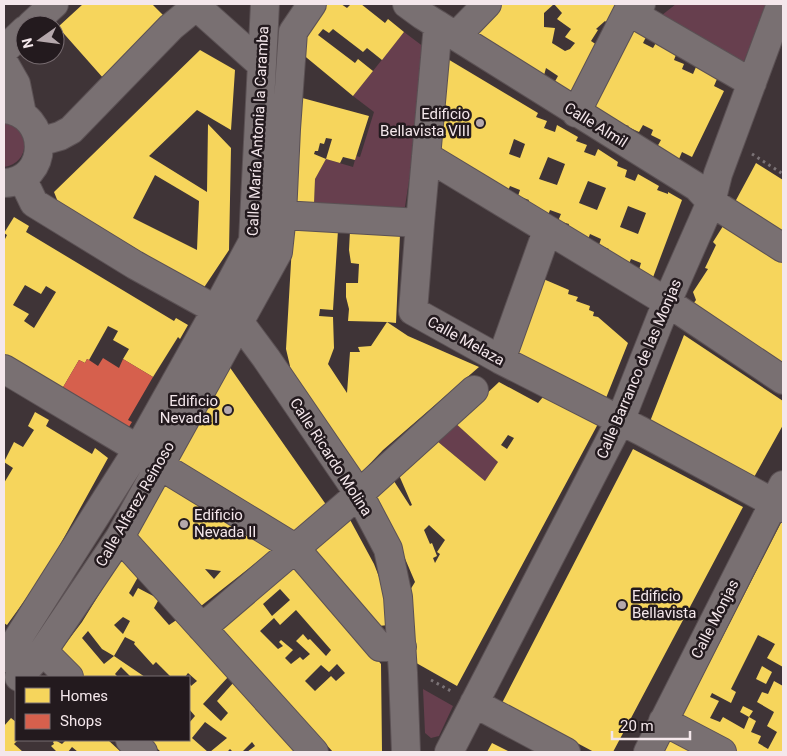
<svg xmlns="http://www.w3.org/2000/svg" width="787" height="756" font-family="Roboto,sans-serif">
  <rect width="100%" height="100%" fill="#3f3437"/>
  <path fill="#673f4e" d="M676 4H767L742 66 662 15Z
    M404 32 424 47 411 168 404 213 314 204 315 179 326 159 353 167 356 156 360 157 374 112 353 96Z
    M4 122C32 130 30 163 4 167Z
    M453 421 498 462 485 481 437 441Z
    M423 689 453 706 439 736 431 738 425 733Z"/>
  <path fill="#f6d55c" fill-rule="evenodd" d="M83 4H152L164 16 104 79 58 27Z
    M327 4H341L347 8 351 4H361L385 23 388 19 404 32 382 60 367 48 363 52 333 29 329 33 323 29 318 35 355 63 358 59 373 71 353 96 301 53 307 46 303 42 313 28 311 27 317 16Z
    M500 4H619L609 24 605 21 596 29 598 30 591 41 597 45 576 99 553 85 558 76 546 68 543 79 470 34ZM554 4 562 13 557 19 571 29 565 37 575 43 570 49 565 51 552 43 555 28 544 27V13Z
    M632 28 647 35 643 43 653 48 657 41 677 52 674 60 684 64 682 69 693 74 696 67 717 79 714 86 724 91 692 157 682 152 679 159 667 154 668 152 657 147 661 140 651 135 653 130 643 125 639 132 628 127 629 126 618 123 591 112Z
    M200 50 235 70 231 130 197 110 149 156 207 192 208 124 231 148 229 250 203 289 58 202 54 192ZM155 175 199 201 197 250 133 218Z
    M446 58 538 113 536 117 547 121 544 128 555 132 557 125 578 137 576 141 587 145 584 152 595 156 598 149 618 162 617 166 627 170 625 177 635 181 638 174 659 186 657 190 668 194V192L682 200 652 280 638 273 641 263 631 259 628 266 607 254 609 249 599 245 601 239 590 234 587 242 567 230 569 224 558 221 561 214 550 210 547 218 527 205 529 200 518 196 520 190 510 186 507 193 436 150ZM514 139 525 144 520 158 509 154ZM548 157 565 164 557 185 539 179ZM588 181 606 188 597 210 579 203ZM628 206 646 213 638 234 620 227Z
    M295 96 369 116 355 160 343 157 340 163 326 159 332 139 326 138 324 144 320 143 318 151H315L314 154 326 159 315 179 314 204 292 203Z
    M756 163 783 180V233L735 202Z
    M14 217 29 226 26 232 174 321 176 318 188 325 180 339 178 337 153 377 123 359 129 349 113 340 118 331 108 326 89 360 87 359 85 363 79 360 62 389 4 354V241L7 235 4 233ZM25 285 41 294 46 286 56 292 34 328 24 321 29 314 13 305Z
    M725 223 783 259V368L690 308 696 300 693 292 708 269 705 268 716 245 713 242Z
    M293 228 338 230 333 310 320 309 319 316 333 317 334 348 328 364 347 393 350 352H360L358 347 371 346 387 322 348 321 349 309 346 297V283H358L359 264 351 263 349 250 350 231 400 234 396 323 387 322 408 336 479 367 383 450 360 474 284 374 290 366 286 349Z
    M541 278 569 290 568 294 578 297 576 301 590 306 589 310 594 312 593 316 598 317 628 343 604 403 511 354Z
    M684 335 783 401V425L753 479 649 424Z
    M224 359 327 506 295 532 167 461Z
    M499 382 538 403 543 397 599 422 457 686 411 660 407 595 415 582 389 521 375 494 392 478 410 506 412 505 395 466 437 441 485 481 498 462 453 421 482 398ZM508 435 514 438 507 449 501 445ZM429 525 445 540 437 552 440 554 435 563 433 558 437 556 432 543 430 544 424 530Z
    M35 412 49 420 46 426 92 454 95 448 108 458 45 572 7 625 4 623V483L13 468 4 462 14 442 23 447 34 430 28 426Z
    M633 449 743 507 613 752H594L502 703Z
    M157 480 217 514 276 547 201 606 125 535ZM205 569 221 571 214 579Z
    M348 516 374 564 381 582 389 625 378 626 308 547Z
    M783 519V667L767 658 775 644 758 635 731 689 736 692 731 703 712 693 710 697 719 701 710 718 720 722 723 717 744 729 749 717 756 721 751 732 761 736 758 743 768 749 777 732 767 726 774 712 757 702 762 692 768 694 774 681 783 686V752H736L679 722Z
    M121 559 138 577 129 593 133 597 138 588 159 599 154 608 169 625 178 619 229 676 203 704 221 721 228 713 217 701 234 682 296 752H247L255 746 252 742 243 751 246 752H233L230 749 227 752H210L227 738 205 722 192 738 208 752H161L148 740H189V723L195 716 189 709V682L191 686 197 681 188 673 185 677H171L156 662 153 665 134 644 135 642 125 637 114 656 102 649 88 631 82 638 104 664 114 656 145 677H131L121 667 115 674 118 677H81L57 655 82 622ZM123 617 130 621 123 634 114 625Z
    M292 563 381 664 382 752H333L218 626ZM280 589 290 600 272 616 263 604ZM296 610 331 650 326 656 310 639 308 640 303 634 296 641 310 654 303 660 300 657 291 664 285 658 293 650 281 640 279 642 283 646 278 649 260 631 274 618 280 625ZM337 664 345 673 336 681 331 676 315 691 305 681 321 665 329 672Z
    M762 666 772 672 766 684 756 679Z
    M743 706 753 711 749 717 740 712Z
    M11 718 16 722V740H18L14 744 23 752H4V726Z
    M669 734 705 752H659Z
    M55 740 62 744 66 740H108L121 752H78L72 747 68 752H57L51 746 54 744 53 742Z
    M492 743 510 752H487Z"/>
  <path fill="#d6604d" d="M103 358 119 368 123 359 153 377 128 420 132 422 125 433 62 389 79 360 85 363 87 359 89 360 98 366Z"/>
  <g fill="none" stroke-linecap="round" stroke-linejoin="round">
    <defs>
      <path id="minor" d="M407 4 422 15 697 187 711 202 783 248
        M196 6 261 64
        M628 11 752 83
        M31 25 54 4
        M438 25 420 223 413 311 501 360 641 431 783 508
        M456 36 487 4
        M4 50 25 30
        M4 63 16 84 22 114
        M4 109C51 113 50 182 4 183
        M576 113 628 11 641 4
        M39 142 60 136 71 130 171 27 199 4
        M426 156 667 302 783 380
        M22 178 34 203 135 265 240 323 266 358 359 494 388 549 398 597 403 673 406 752
        M282 215 420 223
        M501 360 547 231
        M4 369 138 449
        M159 465 295 548 380 647H402
        M120 537 314 752
        M202 628 359 494 474 390
        M43 651 69 677
        M4 658 15 643 138 449 216 310 253 241 265 4
        M19 677 43 651 120 537 278 252 282 215 286 129 293 32 312 4
        M474 703 566 752
        M663 721 722 752
        M130 740 143 752
        M449 752 620 421 667 302 711 202 718 174 781 4
        M648 752 783 485"/>
    </defs>
    <use href="#minor" stroke="#5b5154" stroke-width="30"/>
    <path stroke="#7b7376" stroke-width="3" stroke-dasharray="2.5 4" stroke-linecap="butt" d="M752 154 783 174
      M431 680 451 691"/>
    <use href="#minor" stroke="#797072" stroke-width="28"/>
  </g>
  <g fill="#b5a8ac" stroke="#231a1e" stroke-width="2">
    <circle cx="480" cy="123" r="5"/>
    <circle cx="228" cy="410" r="5"/>
    <circle cx="184" cy="524" r="5"/>
    <circle cx="622" cy="605" r="5"/>
  </g>
  <g text-anchor="middle" stroke-width="5" stroke-linejoin="round" paint-order="stroke">
    <g font-size="15" fill="#f4e7eb" stroke="#231a1e" text-anchor="end">
      <text x="470" y="119">Edificio<tspan x="470" dy="17">Bellavista VIII</tspan></text>
      <text x="218" y="406">Edificio<tspan x="218" dy="17">Nevada I</tspan></text>
      <text x="194" y="520" text-anchor="start">Edificio<tspan x="194" dy="17">Nevada II</tspan></text>
      <text x="632" y="601" text-anchor="start">Edificio<tspan x="632" dy="17">Bellavista</tspan></text>
    </g>
    <g font-size="15" fill="#f4e7eb" stroke="#231a1e">
      <text transform="translate(596 125) rotate(32)" y="5">Calle Almil</text>
      <text transform="translate(258 131) rotate(-87)" y="5">Calle María Antonia la Caramba</text>
      <text transform="translate(466 341) rotate(29)" y="5">Calle Melaza</text>
      <text transform="translate(639 369) rotate(-67)" y="5">Calle Barranco de las Monjas</text>
      <text transform="translate(331 457) rotate(57)" y="5">Calle Ricardo Molina</text>
      <text transform="translate(135 504) rotate(-60)" y="5">Calle Alferez Reinoso</text>
      <text transform="translate(715 619) rotate(-63)" y="5">Calle Monjas</text>
    </g>
  </g>
  <rect width="787" height="756" fill="none" stroke="#f4e7eb" stroke-width="10"/>
  <rect x="15" y="676" width="175" height="65" fill="#231a1e" stroke="#776c70"/>
  <rect x="25" y="688" width="25" height="15" fill="#f6d55c" stroke="#776c70"/>
  <text x="60" y="701" font-size="15" fill="#f4e7eb">Homes</text>
  <rect x="25" y="714" width="25" height="15" fill="#d6604d" stroke="#776c70"/>
  <text x="60" y="726" font-size="15" fill="#f4e7eb">Shops</text>
  <g transform="translate(40 40) rotate(256)"><circle r="24" fill="#231a1e" stroke="#776c70"/>
  <path d="M0-4L9 19L0 12L-9 19Z" fill="#b5a8ac"/>
  <text y="-8" font-size="14" font-weight="bold" text-anchor="middle" fill="#f4e7eb">N</text>
  </g>
  <path d="M612 731v8h78v-8" fill="none" stroke="#f4e7eb" stroke-width="2.5"/>
  <text x="620" y="731" font-size="15" fill="#f4e7eb" stroke="#231a1e" stroke-width="4" paint-order="stroke">20 m</text>
</svg>
